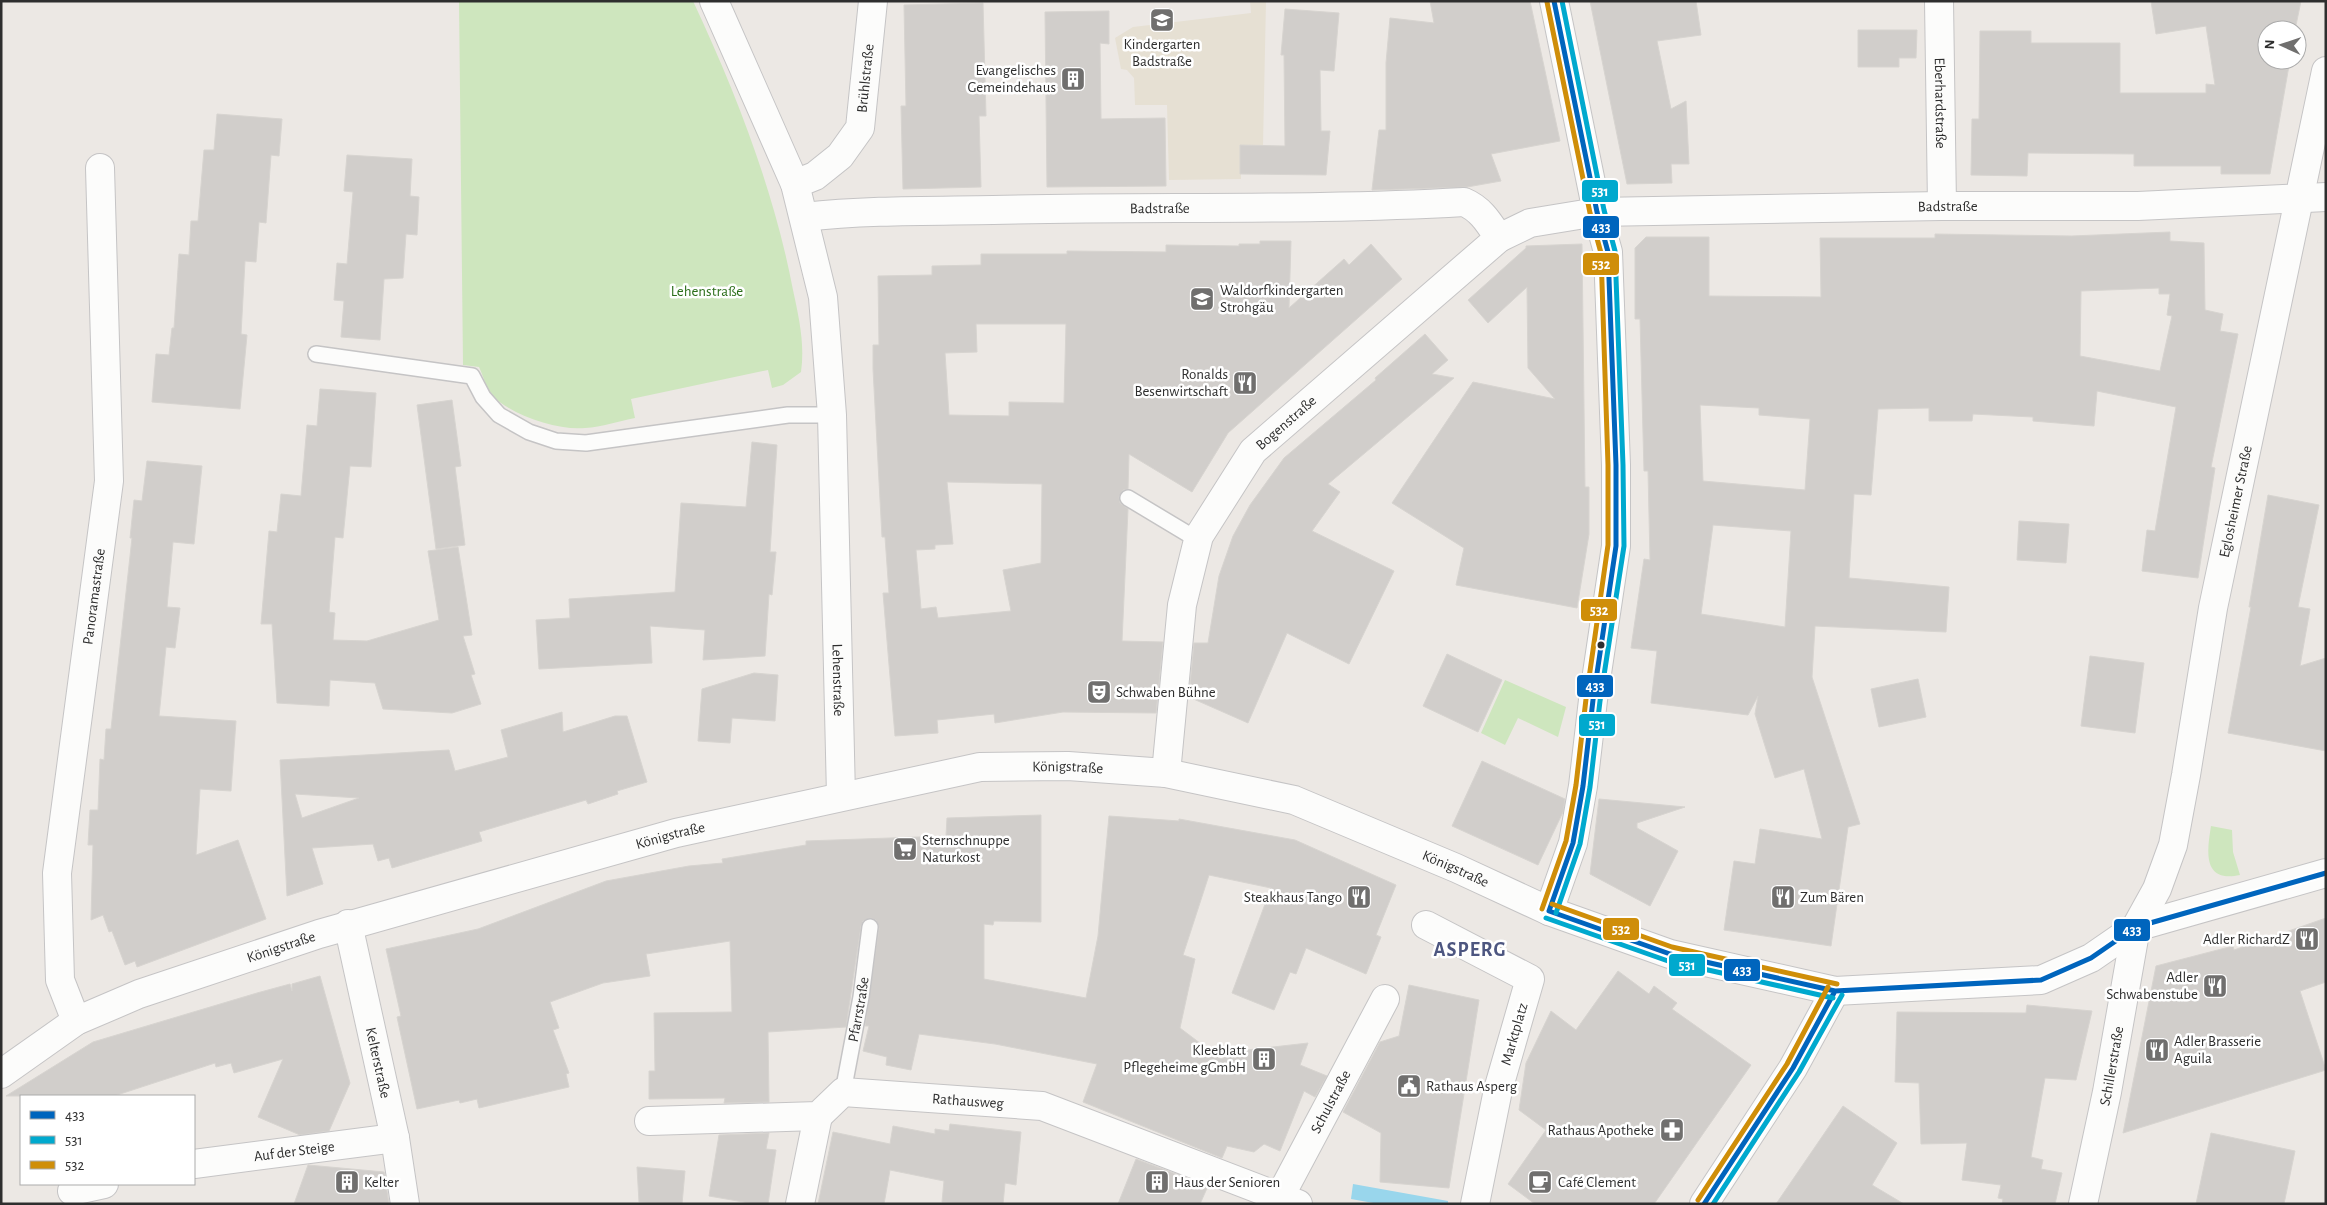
<svg xmlns="http://www.w3.org/2000/svg" width="2327" height="1205" font-family="'Alegreya Sans',sans-serif">
  <rect width="100%" height="100%" fill="#ece8e4"/>
  <path fill="#e6e0d3" d="M1250 1H1266L1263 146 1240 145 1241 179 1169 180 1167 105H1135L1134 78 1127 70 1121 69 1115 38 1133 27 1251 13Z"/>
  <path fill="#cee6be" d="M459 1H693C736 93 774 190 793 290 799 318 805 344 801 372L783 385 772 388 768 370 631 399 635 418C619 421 602 427 585 428 559 431 510 415 492 395 486 388 483 375 479 367L463 365Z
    M1505 680 1566 707 1558 737 1518 718 1505 745 1481 733Z
    M2211 826 2232 830 2233 852 2240 875C2202 883 2207 851 2211 826Z"/>
  <path fill="#99d6ec" d="M1353 1184 1448 1201V1204H1379L1351 1199Z"/>
  <path fill="#d1cecb" stroke="#d7d4d0" fill-rule="evenodd" d="M1430 1H1530L1560 141 1491 154 1501 181 1467 187 1372 190 1379 130H1386V63L1390 18 1434 23Z
    M1590 1H1696L1701 35 1657 41 1671 109 1686 101 1689 164H1671L1672 183 1627 184Z
    M2151 1H2301L2295 30H2267V60H2290L2270 174H2221V166H2134V154L2028 153 2027 176 1971 175 1972 119H1979L1980 31H2031V43H2120V93H2206V84L2215 85 2206 26 2156 34Z
    M983 3 986 116H979L981 187 903 189 901 106H906L904 5Z
    M1285 9 1339 13 1334 71 1320 70 1321 131H1330L1326 175 1240 174V145L1285 146 1284 55H1281Z
    M1109 11V44L1100 43 1101 119 1165 118 1166 186 1047 187 1045 12Z
    M1858 30H1917L1916 58H1899V67H1858Z
    M217 114 282 119 279 156 271 155 266 223 259 222 256 262 245 261 241 334 247 335 240 409 152 402 156 354 169 355 172 328H174L179 254 189 255 191 221H198L204 150H214Z
    M347 155 412 159 410 196 419 197 417 235 406 234 403 278 384 279 380 340 341 337 344 301 334 300 337 263 347 264 353 192 344 191Z
    M2170 232V241L2204 243 2205 310 2223 314 2220 331 2238 334 2211 467 2215 468 2198 578 2142 571 2147 530 2155 531 2176 407 2097 391 2094 426 2033 421V417L1973 414 1972 421H1929V408L1878 409 1871 495 1854 494 1849 578 1949 587 1946 632 1815 626 1812 677 1860 824 1848 827 1831 946 1724 930 1734 861 1755 864 1760 829 1822 839 1804 769 1775 778 1755 714 1758 696 1748 715 1651 703 1657 651 1631 648 1644 559 1650 560 1648 471H1644L1640 319H1635V248L1646 237H1709V296L1821 297 1820 238H1935V234L2072 236ZM2159 288V294H2170L2167 315 2172 316 2160 371 2080 356 2081 291ZM1700 405 1759 408V415L1810 419 1805 490 1703 481ZM1713 525 1791 531 1785 627 1701 614Z
    M1260 241H1291L1289 308 1344 259 1349 265 1371 244 1402 279 1228 433 1192 492 1129 454 1128 489 1123 490 1119 497 1120 503 1128 509 1122 641 1163 642 1156 713 1063 712 995 723 994 714 937 720 938 733 895 736 883 593H889L885 537H882L873 369V345H879L878 276 932 275V266L981 265V254H1067V251L1166 252V245L1239 246V244H1260ZM976 324H1066L1064 403 1009 402V416L949 415 945 353 977 352ZM947 482 1042 484 1041 563 1003 570 1011 611 938 618 936 607 921 609 916 550 935 549V545L953 544Z
    M1582 244 1585 487H1589V534L1577 608 1456 585 1464 548 1392 503 1473 382 1555 399 1528 368 1527 287 1488 323 1468 300 1526 248V246Z
    M1425 334 1448 360 1432 374 1454 378 1328 484 1340 492 1312 531 1394 571 1349 664 1287 633 1248 723 1189 697 1194 643H1208L1219 576 1233 536 1250 505 1284 458 1376 380 1375 378Z
    M320 389 376 393 371 467 350 466 343 538 335 537 329 612 335 613 333 640 367 641 439 620 428 551 458 547 472 635 463 636 475 674 471 675 481 704 452 713 383 709 375 683 330 680 329 706 277 703 272 624H261L269 531 277 532 281 494 301 496 307 425 317 426Z
    M452 400 461 466 455 467 465 545 436 549 417 405Z
    M752 442 777 445 770 552H776L772 595 769 594 765 656 703 660 705 630 650 626 652 663 539 669 536 620 570 618 569 599 675 592 681 503 746 507Z
    M147 461 202 466 194 544 173 542 167 607 180 608 175 648 166 647 159 716 236 721 231 791 200 789 196 855 238 840 266 919 137 967 135 961 125 965 112 931 109 932 103 915 91 920 93 845H88L90 810H98L100 759 104 760 106 729H111L132 538H130L134 500 142 501Z
    M2268 495 2319 505 2298 607 2310 609 2300 666 2326 658V751L2228 733 2251 607H2249Z
    M2019 521 2069 524 2066 563 2017 560Z
    M1447 654 1502 680 1478 732 1423 706Z
    M2090 656 2144 663 2135 733 2081 726Z
    M754 673 778 675 775 721 732 718 730 743 698 741 702 689Z
    M1918 679 1926 717 1879 727 1871 689Z
    M562 712 563 732 615 716H627L647 782 617 791 618 794 588 804 586 800 479 832 482 841 392 868 389 858 378 861 373 844 312 848 323 884 287 896 280 760 449 750 455 771 508 757 501 730ZM295 794 359 798 302 818Z
    M1482 761 1565 799 1563 812 1538 865 1452 826Z
    M1599 799 1685 807 1637 823V828L1678 851 1650 906 1590 874Z
    M1041 815V922L994 921 993 925 984 924V979L1086 998 1098 936 1109 816 1179 821V819L1295 840 1396 885 1376 935 1381 937 1366 974 1306 948 1296 974 1290 972 1274 1010 1232 993 1271 888 1209 875 1183 955 1195 959 1180 1028 1221 1059 1238 1051 1308 1043 1300 1065 1327 1076 1315 1097 1304 1091 1280 1151 1264 1144 1254 1152 1227 1146 1222 1158 1083 1102 1097 1064 995 1044 919 1034 911 1070 886 1065 887 1057 863 1051 869 1026H865L879 928 876 920 871 918 863 921 861 926 846 1027 768 1032 769 1102 724 1103 725 1098 649 1099V1071H655L654 1013 732 1012 730 941 646 954 650 976 603 983 550 1002 559 1028 553 1030 569 1073 566 1074 569 1087 479 1108 477 1099 460 1103 459 1100 417 1109 397 1017 401 1016 386 949 478 929 606 881 689 866 723 863 722 859 806 845V841L946 836 947 818Z
    M2326 918V982L2300 991 2326 1070 2123 1133 2156 966 2233 946 2234 950Z
    M1618 971 1649 994 1654 986 1677 1003 1672 1009 1751 1065 1654 1204H1535L1508 1184 1546 1130 1519 1110 1526 1063 1551 1011 1576 1030Z
    M320 976 350 1083 329 1131 300 1135 258 1117 283 1059 234 1073 231 1063 216 1067 215 1063 114 1096H6L93 1042 257 993 290 984 292 991V984Z
    M1409 985 1479 1000 1449 1188 1380 1182 1381 1133 1343 1112 1380 1042 1399 1036Z
    M2027 1005 2092 1011 2076 1080 2045 1078 2031 1157 2043 1160 2041 1169 2062 1173 2055 1204H2002L2003 1199 1998 1198 2001 1185 1962 1180 1967 1143 1921 1144 1919 1083 1895 1082 1897 1012 2026 1013Z
    M1843 1106 1897 1143 1872 1185 1904 1204H1776Z
    M950 1124 1021 1132 1016 1185 1005 1183 1003 1204 942 1202 944 1181 890 1170 884 1204H818L833 1132 890 1144 893 1126 935 1134V1129L949 1131Z
    M769 1133 766 1149 776 1150 768 1204H755L709 1196 719 1135Z
    M2211 1133 2295 1151 2284 1204H2196Z
    M1136 1159 1208 1186 1200 1204H1118Z
    M308 1165 384 1172 389 1204H294Z
    M637 1167 685 1171 682 1204 639 1202Z"/>
  <g fill="none" stroke-linecap="round" stroke-linejoin="round">
    <defs>
      <g id="lane">
        <path d="M316 354 472 376 483 397 499 415 529 432 556 441 586 443 788 415H832"/>
        <path d="M1128 498 1198 540"/>
        <path id="s1" d="M843 1092 861 997 870 927"/>
      </g>
      <g id="street">
        <path id="s2" d="M714 1 795 184 823 297 832 415 841 796"/>
        <path id="s3" d="M1939 1 1942 206"/>
        <path id="s4" d="M795 184 815 176 840 156 860 128 873 1"/>
        <path id="s5" d="M804 217C867 210 930 211 993 210 1150 206 1307 211 1464 202 1481 209 1489 223 1499 238"/>
        <path id="s6" d="M1166 773 1182 605 1199 536 1253 451 1499 238 1530 223 1597 212 1942 206H2138L2326 197"/>
        <path d="M1549 911 1573 843 1583 786 1593 700 1616 546V465L1608 252 1597 212 1554 1"/>
        <path id="s7" d="M348 924 395 1138 405 1204"/>
        <path d="M1426 925 1530 979 1498 1090 1475 1204"/>
        <path id="s8" d="M76 1021 60 980 57 873 109 481 100 168"/>
        <path id="s9" d="M649 1121 818 1116 843 1092 1042 1106 1298 1204"/>
        <path id="s10" d="M194 1164 395 1138"/>
        <path d="M72 1191 104 1184"/>
        <path d="M800 1204 818 1116"/>
        <path id="s11" d="M1276 1204 1385 999"/>
        <path id="s12" d="M2083 1204 2107 1092 2136 927 2326 873"/>
      </g>
      <g id="secondary">
        <path id="s13" d="M1 1074 76 1021 139 994 319 934 676 833 980 767 1068 766 1166 773 1294 800 1456 868 1549 911 1670 954 1835 991 2041 980 2091 958 2136 927 2157 889 2173 845 2186 775 2213 608 2326 71"/>
        <path d="M1704 1204 1793 1068 1835 991"/>
      </g>
    </defs>
    <use href="#lane" stroke="#c5c4c5" stroke-width="18"/>
    <use href="#street" stroke="#c5c4c5" stroke-width="30"/>
    <use href="#secondary" stroke="#c5c4c5" stroke-width="30"/>
    <use href="#lane" stroke="#fcfcfb" stroke-width="15"/>
    <use href="#street" stroke="#fcfcfb" stroke-width="28"/>
    <use href="#secondary" stroke="#fcfcfb" stroke-width="28"/>
    <defs>
      <path id="bus-1" d="M1549 911 1573 843 1583 786 1593 700 1616 546V465L1608 252 1597 212 1554 1
        M1549 911 1670 954 1835 991 2041 980 2091 958 2136 927 2326 873
        M1704 1204 1793 1068 1835 991"/>
      <path id="bus-2" d="M1556 913 1580 844 1590 787 1600 701 1624 546 1623 465 1615 251 1604 210 1562 1
        M1546 918 1668 961 1833 998
        M1713 1204 1799 1072 1842 995"/>
      <path id="bus-3" d="M1552 904 1672 947 1837 984
        M1542 909 1566 841 1576 785 1586 699 1608 545V465L1601 253 1590 213 1547 2
        M1698 1200 1787 1064 1828 987"/>
    </defs>
    <use href="#bus-1" stroke="#fff" stroke-width="9"/>
    <use href="#bus-2" stroke="#fff" stroke-width="9"/>
    <use href="#bus-3" stroke="#fff" stroke-width="9"/>
    <use href="#bus-1" stroke="#0065bd" stroke-width="5"/>
    <use href="#bus-2" stroke="#00a9ce" stroke-width="5"/>
    <use href="#bus-3" stroke="#cf8e09" stroke-width="5"/>
  </g>
  <defs>
    <symbol id="school-square" viewBox="-11 -11 22 22"><rect x="-9" y="-9" width="18" height="18" rx="4" fill="#706f6e" stroke="#fff"/><path d="M0-5L7-2L0 1L-7-2ZM-4 1L0 2.5L4 1V4Q0 6-4 4Z" fill="#fff"/></symbol>
    <symbol id="building-square" viewBox="-11 -11 22 22"><rect x="-9" y="-9" width="18" height="18" rx="4" fill="#706f6e" stroke="#fff"/><path d="M-4-6H4V6H1V3H-1V6H-4ZM-2.5-4.3h1.7v1.8h-1.7ZM.8-4.3h1.7v1.8H.8ZM-2.5-1h1.7V.8h-1.7ZM.8-1h1.7V.8H.8Z" fill="#fff"/></symbol>
    <symbol id="restaurant-square" viewBox="-11 -11 22 22"><rect x="-9" y="-9" width="18" height="18" rx="4" fill="#706f6e" stroke="#fff"/><path d="M-5-6h1v4h1v-4h1v4h1v-4h1v5L-1.5 .5V6h-2V.5L-5-1ZM5-6V6H3V1.5H1.5Q1.5-4 5-6Z" fill="#fff"/></symbol>
    <symbol id="theatre-square" viewBox="-11 -11 22 22"><rect x="-9" y="-9" width="18" height="18" rx="4" fill="#706f6e" stroke="#fff"/><path d="M-5-5.5Q0-4 5-5.5V0Q5 5 0 6Q-5 5-5 0ZM-3.3-2.5H-1v1.5H-3.3ZM1-2.5H3.3v1.5H1ZM-2.8 1Q0 5.5 2.8 1Z" fill="#fff"/></symbol>
    <symbol id="supermarket-square" viewBox="-11 -11 22 22"><rect x="-9" y="-9" width="18" height="18" rx="4" fill="#706f6e" stroke="#fff"/><path d="M-6-5.5h2.5l.6 2H6L4.5 2H-2.5L-4.4-4H-6ZM-1.5 3.2a1.3 1.3 0 1 0 .1 0ZM3 3.2a1.3 1.3 0 1 0 .1 0Z" fill="#fff"/></symbol>
    <symbol id="civic-square" viewBox="-11 -11 22 22"><rect x="-9" y="-9" width="18" height="18" rx="4" fill="#706f6e" stroke="#fff"/><path d="M-.6-6.5H3V-4.5H.6V-3L4-1V1h2V6H-6V1h2V-1L-.6-3ZM-1.2 2.5V6h2.4V2.5Z" fill="#fff"/></symbol>
    <symbol id="pharmacy-square" viewBox="-11 -11 22 22"><rect x="-9" y="-9" width="18" height="18" rx="4" fill="#706f6e" stroke="#fff"/><path d="M-2-6h4v4h4v4h-4v4h-4v-4h-4v-4h4Z" fill="#fff"/></symbol>
    <symbol id="cafe-square" viewBox="-11 -11 22 22"><rect x="-9" y="-9" width="18" height="18" rx="4" fill="#706f6e" stroke="#fff"/><path d="M-5.5-4.5H6V0H3Q3 3.5 0 3.5H-2.5Q-5.5 3.5-5.5 0ZM3-3.2v2h1.7v-2ZM-6 4.5H4V6H-6Z" fill="#fff"/></symbol>
  </defs>
  <g fill-rule="evenodd">
    <use href="#school-square" x="1148" y="6" width="28" height="28"/>
    <use href="#building-square" x="1059" y="65" width="28" height="28"/>
    <use href="#school-square" x="1188" y="285" width="28" height="28"/>
    <use href="#restaurant-square" x="1231" y="369" width="28" height="28"/>
    <use href="#theatre-square" x="1085" y="678" width="28" height="28"/>
    <use href="#supermarket-square" x="891" y="835" width="28" height="28"/>
    <use href="#restaurant-square" x="1345" y="883" width="28" height="28"/>
    <use href="#restaurant-square" x="1769" y="883" width="28" height="28"/>
    <use href="#restaurant-square" x="2293" y="925" width="28" height="28"/>
    <use href="#restaurant-square" x="2201" y="972" width="28" height="28"/>
    <use href="#restaurant-square" x="2143" y="1036" width="28" height="28"/>
    <use href="#building-square" x="1250" y="1045" width="28" height="28"/>
    <use href="#civic-square" x="1395" y="1072" width="28" height="28"/>
    <use href="#pharmacy-square" x="1658" y="1116" width="28" height="28"/>
    <use href="#building-square" x="333" y="1168" width="28" height="28"/>
    <use href="#building-square" x="1143" y="1168" width="28" height="28"/>
    <use href="#cafe-square" x="1526" y="1168" width="28" height="28"/>
  </g>
  <circle fill="#2e2e2e" stroke="#fff" stroke-width="2" cx="1601" cy="645" r="4.5"/>
  <g text-anchor="middle" stroke-width="5" stroke-linejoin="round" paint-order="stroke">
    <g font-size="15" fill="#2e2e2e" stroke="#fff" text-anchor="start">
      <text x="1162" y="49" text-anchor="middle">Kindergarten<tspan x="1162" dy="17">Badstraße</tspan></text>
      <text x="1056" y="75" text-anchor="end">Evangelisches<tspan x="1056" dy="17">Gemeindehaus</tspan></text>
      <text x="1220" y="295">Waldorfkindergarten<tspan x="1220" dy="17">Strohgäu</tspan></text>
      <text x="1228" y="379" text-anchor="end">Ronalds<tspan x="1228" dy="17">Besenwirtschaft</tspan></text>
      <text x="1116" y="697">Schwaben Bühne</text>
      <text x="922" y="845">Sternschnuppe<tspan x="922" dy="17">Naturkost</tspan></text>
      <text x="1342" y="902" text-anchor="end">Steakhaus Tango</text>
      <text x="1800" y="902">Zum Bären</text>
      <text x="2290" y="944" text-anchor="end">Adler RichardZ</text>
      <text x="2198" y="982" text-anchor="end">Adler<tspan x="2198" dy="17">Schwabenstube</tspan></text>
      <text x="2174" y="1046">Adler Brasserie<tspan x="2174" dy="17">Aguila</tspan></text>
      <text x="1246" y="1055" text-anchor="end">Kleeblatt<tspan x="1246" dy="17">Pflegeheime gGmbH</tspan></text>
      <text x="1426" y="1091">Rathaus Asperg</text>
      <text x="1654" y="1135" text-anchor="end">Rathaus Apotheke</text>
      <text x="364" y="1187">Kelter</text>
      <text x="1174" y="1187">Haus der Senioren</text>
      <text x="1558" y="1187">Café Clement</text>
    </g>
    <g font-size="15" fill="#2e2e2e" stroke="#fff">
      <text dy="5" stroke="none"><textPath href="#s4" startOffset="138">Brühlstraße</textPath></text>
      <text dy="5" stroke="none"><textPath href="#s3" startOffset="102">Eberhardstraße</textPath></text>
      <text dy="5" stroke="none"><textPath href="#s6" startOffset="1119">Badstraße</textPath></text>
      <text dy="5" stroke="none"><textPath href="#s5" startOffset="356">Badstraße</textPath></text>
      <text dy="5" stroke="none"><textPath href="#s6" startOffset="384">Bogenstraße</textPath></text>
      <text dy="5" stroke="none"><textPath href="#s13" startOffset="2680">Eglosheimer Straße</textPath></text>
      <text dy="5" stroke="none"><textPath href="#s8" startOffset="430">Panoramastraße</textPath></text>
      <text dy="5" stroke="none"><textPath href="#s2" startOffset="700">Lehenstraße</textPath></text>
      <text dy="5" stroke="none"><textPath href="#s13" startOffset="1120">Königstraße</textPath></text>
      <text dy="5" stroke="none"><textPath href="#s13" startOffset="715">Königstraße</textPath></text>
      <text dy="5" stroke="none"><textPath href="#s13" startOffset="1525">Königstraße</textPath></text>
      <text dy="5" stroke="none"><textPath href="#s13" startOffset="310">Königstraße</textPath></text>
      <text dy="5" stroke="none"><textPath href="#s1" startOffset="84">Pfarrstraße</textPath></text>
      <text transform="translate(1514 1034) rotate(-74)" y="5">Marktplatz</text>
      <text dy="5" stroke="none"><textPath href="#s7" startOffset="142">Kelterstraße</textPath></text>
      <text dy="5" stroke="none"><textPath href="#s12" startOffset="141">Schillerstraße</textPath></text>
      <text dy="5" stroke="none"><textPath href="#s9" startOffset="329">Rathausweg</textPath></text>
      <text dy="5" stroke="none"><textPath href="#s11" startOffset="116">Schulstraße</textPath></text>
      <text dy="5" stroke="none"><textPath href="#s10" startOffset="101">Auf der Steige</textPath></text>
    </g>
    <g font-size="15" fill="#2c6e1b" stroke="#fff">
      <text x="707" y="296">Lehenstraße</text>
    </g>
    <g font-size="20" font-weight="bold" letter-spacing="1" fill="#4d5680" stroke="#fff">
      <text x="1470" y="956">ASPERG</text>
    </g>
  </g>
  <g stroke="#fff" stroke-width="2">
    <rect x="1581" y="179" width="38" height="24" rx="5" fill="#00a9ce"/>
    <rect x="1582" y="215" width="38" height="24" rx="5" fill="#0065bd"/>
    <rect x="1582" y="252" width="38" height="24" rx="5" fill="#cf8e09"/>
    <rect x="1580" y="598" width="38" height="24" rx="5" fill="#cf8e09"/>
    <rect x="1576" y="674" width="38" height="24" rx="5" fill="#0065bd"/>
    <rect x="1578" y="713" width="38" height="24" rx="5" fill="#00a9ce"/>
    <rect x="1602" y="917" width="38" height="24" rx="5" fill="#cf8e09"/>
    <rect x="2113" y="918" width="38" height="24" rx="5" fill="#0065bd"/>
    <rect x="1668" y="953" width="38" height="24" rx="5" fill="#00a9ce"/>
    <rect x="1723" y="958" width="38" height="24" rx="5" fill="#0065bd"/>
  </g>
  <g font-size="14" text-anchor="middle" font-weight="bold" fill="#fff">
    <text x="1600" y="196">531</text>
    <text x="1601" y="232">433</text>
    <text x="1601" y="269">532</text>
    <text x="1599" y="615">532</text>
    <text x="1595" y="691">433</text>
    <text x="1597" y="729">531</text>
    <text x="1621" y="934">532</text>
    <text x="2132" y="935">433</text>
    <text x="1687" y="970">531</text>
    <text x="1742" y="975">433</text>
  </g>
  <rect width="2327" height="1205" fill="none" stroke="#2e2e2e" stroke-width="5"/>
  <rect x="20" y="1095" width="175" height="90" fill="#ffffff" stroke="#ababab"/>
  <rect x="30" y="1111" width="25" height="8" fill="#0065bd" stroke="#ababab"/>
  <text x="65" y="1120" font-size="15" fill="#2e2e2e">433</text>
  <rect x="30" y="1136" width="25" height="8" fill="#00a9ce" stroke="#ababab"/>
  <text x="65" y="1145" font-size="15" fill="#2e2e2e">531</text>
  <rect x="30" y="1161" width="25" height="8" fill="#cf8e09" stroke="#ababab"/>
  <text x="65" y="1170" font-size="15" fill="#2e2e2e">532</text>
  <g transform="translate(2282 45) rotate(273)"><circle r="24" fill="#ffffff" stroke="#ababab"/>
  <path d="M0-4L9 19L0 12L-9 19Z" fill="#706f6e"/>
  <text y="-8" font-size="14" font-weight="bold" text-anchor="middle" fill="#2e2e2e">N</text>
  </g>
</svg>
